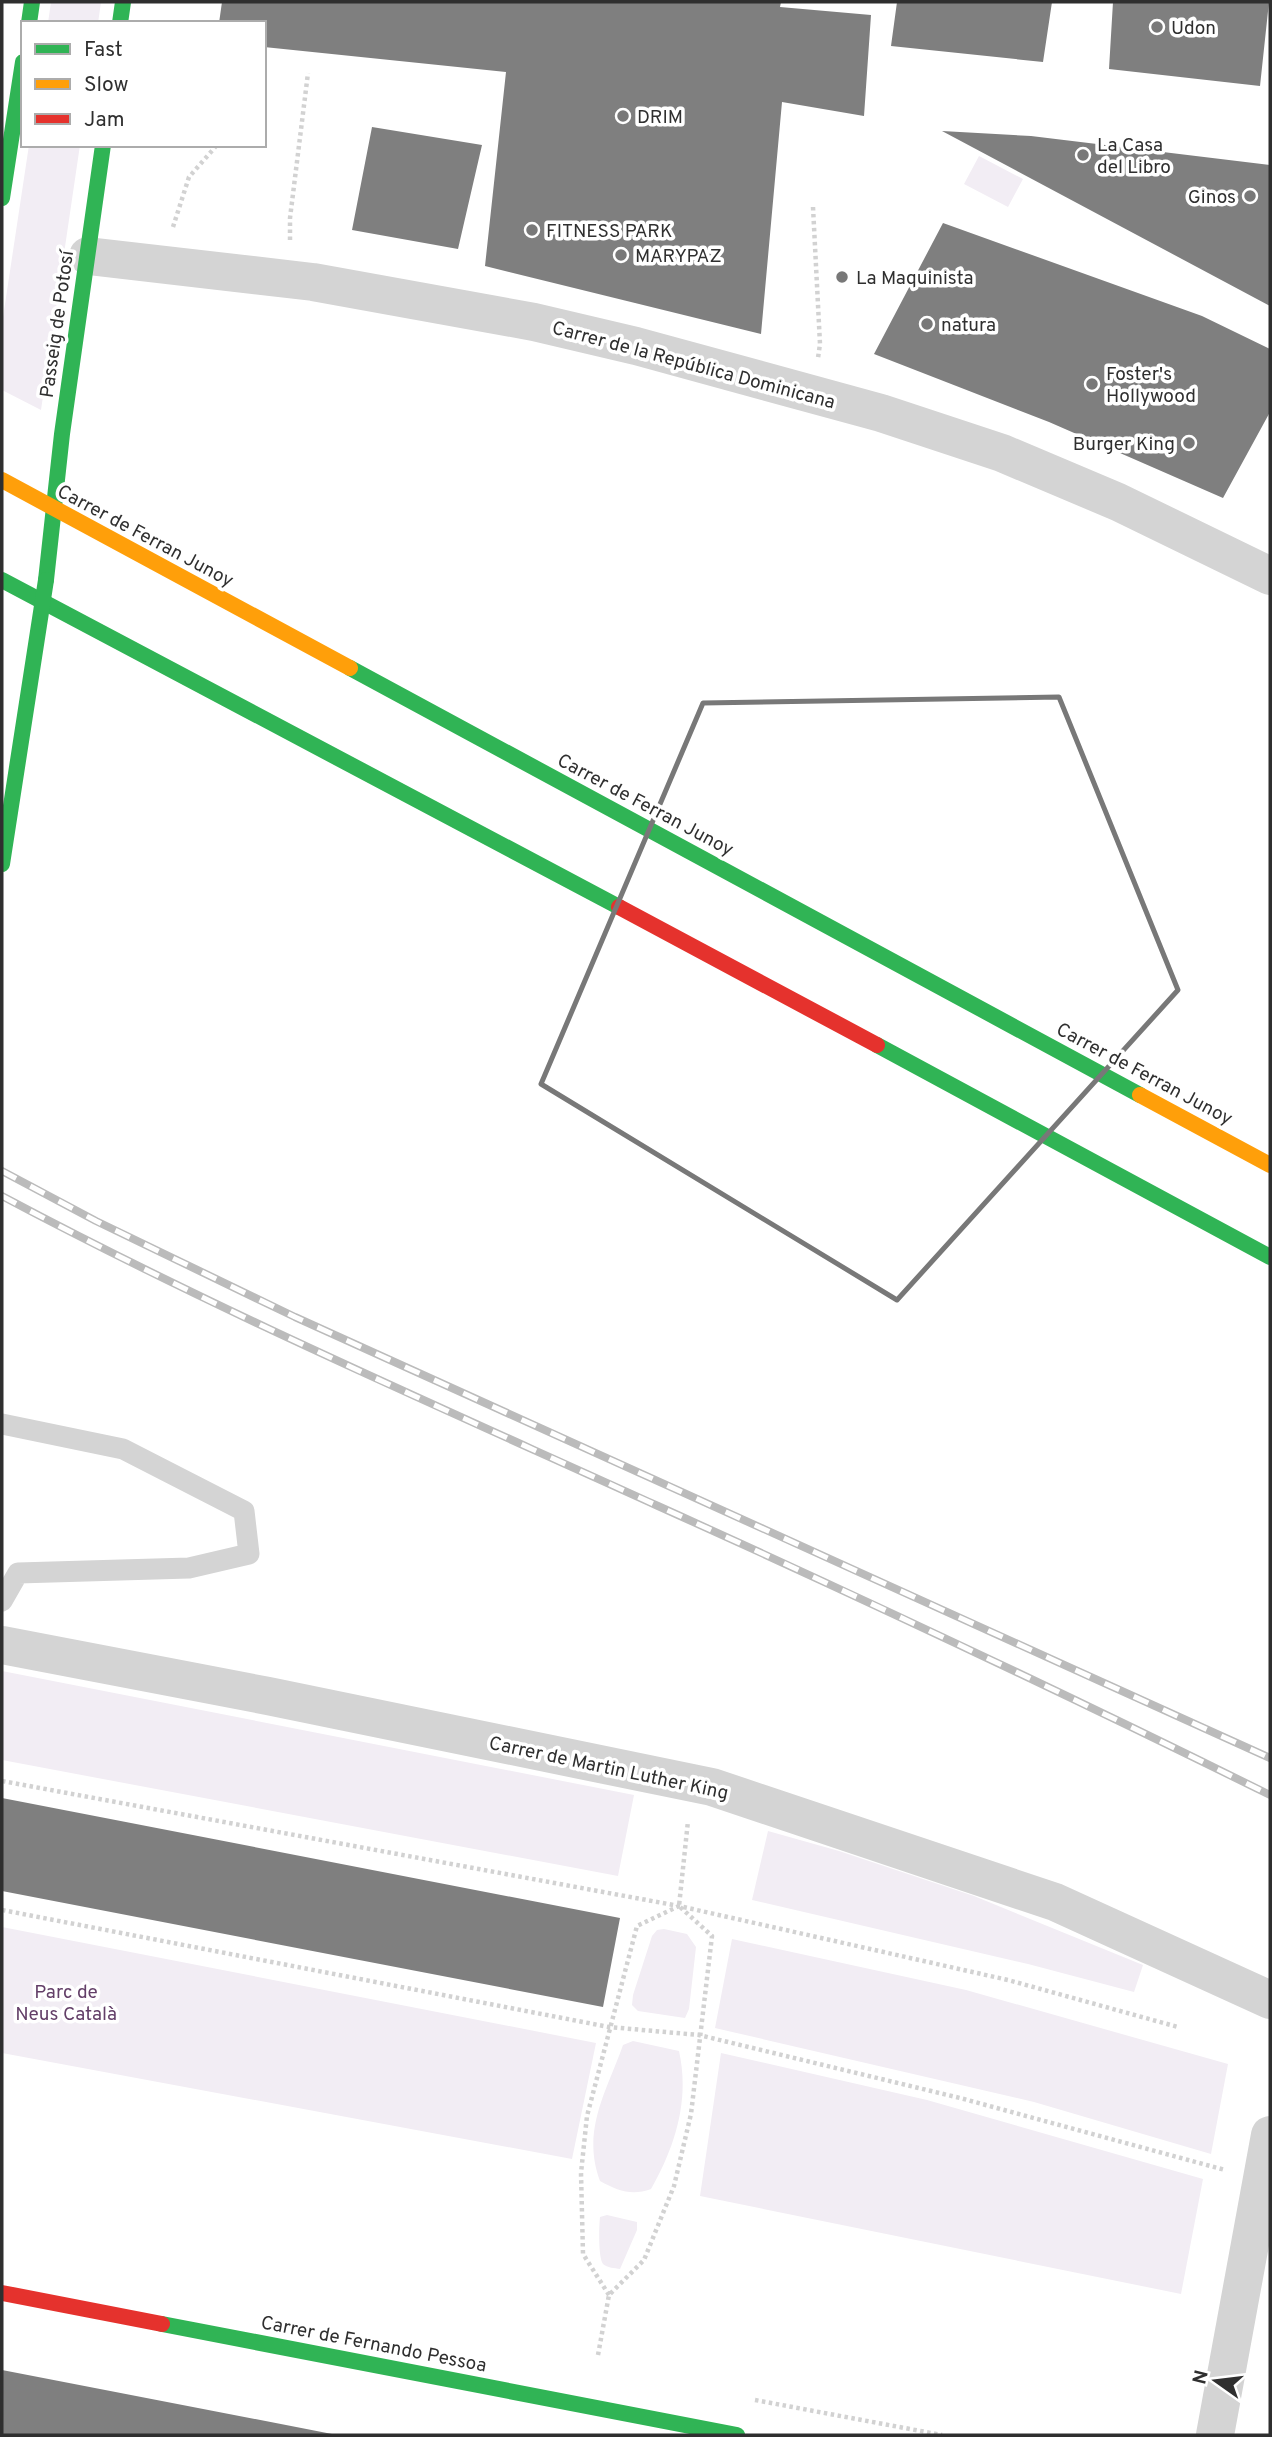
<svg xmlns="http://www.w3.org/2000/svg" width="1272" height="2437" font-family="Overpass,sans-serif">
  <rect width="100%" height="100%" fill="#fff"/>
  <path fill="#f2edf4" d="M51 2H101L98 23H48Z
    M29 145H80L41 410 2 390V324Z
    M979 156 1023 179 1008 207 964 184Z
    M2 1671 634 1795 618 1876 2 1760Z
    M768 1831 839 1851 974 1896 1143 1965 1134 1992 1028 1964 752 1900Z
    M2 1927 596 2043 572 2159 2 2053Z
    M664 1929 687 1934 696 1947 689 2009 685 2018 638 2011 632 2005 633 1995 652 1936 657 1930Z
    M732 1939 966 1990 1228 2064 1211 2154 1034 2102 715 2028Z
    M633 2041 679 2051C690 2100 675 2147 651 2189 632 2196 618 2191 600 2181 581 2130 607 2091 623 2045Z
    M721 2053 927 2100 1203 2179 1181 2294 700 2196Z
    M607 2215 637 2222V2230L620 2269C615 2268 607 2268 603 2264 598 2257 599 2225 600 2217Z"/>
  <path fill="#7f7f7f" d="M222 2H781L780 7 871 15 864 116 782 102 761 334 485 266 506 72 264 47V23H219Z
    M897 2H1052L1043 62 891 46Z
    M1113 2H1269L1260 86 1109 69Z
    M372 127 482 145 458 249 352 230Z
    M942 131 1031 136 1270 165V306Z
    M943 223 1202 316 1270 349V412L1223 498 1049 422 874 354Z
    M2 1798 620 1918 603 2007 2 1891Z
    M2 2370 332 2434V2435H2Z"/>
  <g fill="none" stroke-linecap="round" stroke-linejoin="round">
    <path stroke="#d2d2d2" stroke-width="4.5" stroke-dasharray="3.5 3.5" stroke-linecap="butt" d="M813 207 820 344 818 358
      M173 227 189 177 217 145
      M290 240V218L308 73
      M2 1781 679 1906 1008 1980 1178 2027
      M2 1910 609 2027 699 2035 960 2098 1225 2170
      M609 2295 583 2254 581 2173 587 2116 637 1926 679 1906
      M598 2355 609 2295 644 2260 674 2186 691 2114 712 1936 679 1906 688 1821
      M755 2400 942 2435"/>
    <path stroke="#d4d4d4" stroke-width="21" d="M2 1424 123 1449 244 1511 249 1554 189 1568 18 1573 2 1601"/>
    <path stroke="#d4d4d4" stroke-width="38" d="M88 256 313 282 534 322 636 346 881 413 1002 453 1118 502 1270 576
      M2 1645 268 1696 712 1787 1055 1902 1270 2000
      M1215 2435 1270 2135"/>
    <path stroke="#30b455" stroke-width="16" d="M29 23 32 2
      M120 23 123 2
      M2 198 23 62
      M2 580 619 907
      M46 580 62 434 103 145
      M350 668 1140 1095
      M877 1045 1270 1257
      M162 2324 737 2435"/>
    <path stroke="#ff9f0a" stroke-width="16" d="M2 480 350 668
      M1140 1095 1270 1165"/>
    <path stroke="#e5322d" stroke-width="16" d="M619 907 877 1045
      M2 2293 162 2324"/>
    <defs>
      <path id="rail" d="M2 1171 96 1221 295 1317 1270 1758
        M2 1196C216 1310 438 1406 658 1506 864 1599 1068 1695 1270 1795"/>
    </defs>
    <use href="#rail" stroke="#bbb" stroke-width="8"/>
    <use href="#rail" stroke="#fff" stroke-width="5" stroke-dasharray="16" stroke-linecap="butt"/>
    <path stroke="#30b455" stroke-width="16" d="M2 864 46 580"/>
  </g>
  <path fill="none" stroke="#787878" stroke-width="5" stroke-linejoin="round" d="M1059 697 1178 990 897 1300 541 1084 703 703Z"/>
  <g fill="#787878" stroke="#fff" stroke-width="2.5">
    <circle cx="1157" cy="27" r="7"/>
    <circle cx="623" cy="116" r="7"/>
    <circle cx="1083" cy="155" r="7"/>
    <circle cx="1250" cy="196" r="7"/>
    <circle cx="532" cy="230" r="7"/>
    <circle cx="621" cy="255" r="7"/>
    <circle cx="842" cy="277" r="7"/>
    <circle cx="927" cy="324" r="7"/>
    <circle cx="1092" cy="384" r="7"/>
    <circle cx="1189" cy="443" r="7"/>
  </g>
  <g text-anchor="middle" stroke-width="7" stroke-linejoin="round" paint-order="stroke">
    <g font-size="19" fill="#2f2f2f" stroke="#fff" text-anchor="start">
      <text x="1171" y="34">Udon</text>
      <text x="637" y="123">DRIM</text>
      <text x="1097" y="151">La Casa<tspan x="1097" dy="22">del Libro</tspan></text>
      <text x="1236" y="203" text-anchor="end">Ginos</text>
      <text x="546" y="237">FITNESS PARK</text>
      <text x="635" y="262">MARYPAZ</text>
      <text x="856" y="284">La Maquinista</text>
      <text x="941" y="331">natura</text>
      <text x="1106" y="380">Foster's<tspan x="1106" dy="22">Hollywood</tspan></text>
      <text x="1175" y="450" text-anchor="end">Burger King</text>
    </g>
    <g font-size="19" fill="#2f2f2f" stroke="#fff">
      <text transform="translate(56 324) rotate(-82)" y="7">Passeig de Potosí</text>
      <text transform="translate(694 364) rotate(15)" y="7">Carrer de la República Dominicana</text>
      <text transform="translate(146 535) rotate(28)" y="7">Carrer de Ferran Junoy</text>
      <text transform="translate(646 804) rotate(28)" y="7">Carrer de Ferran Junoy</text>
      <text transform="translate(1145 1073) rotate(28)" y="7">Carrer de Ferran Junoy</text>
      <text transform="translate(609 1767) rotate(12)" y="7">Carrer de Martin Luther King</text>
      <text transform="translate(374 2343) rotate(11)" y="7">Carrer de Fernando Pessoa</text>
    </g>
    <g font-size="19" fill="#633f68" stroke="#fff">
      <text x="66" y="1998">Parc de<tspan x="66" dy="22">Neus Català</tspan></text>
    </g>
  </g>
  <rect width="1272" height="2437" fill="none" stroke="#2f2f2f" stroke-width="7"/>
  <rect x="21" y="21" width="245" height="126" fill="#ffffff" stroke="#acacac" stroke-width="2"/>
  <rect x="35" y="44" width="35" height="10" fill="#30b455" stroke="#acacac" stroke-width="2"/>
  <text x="84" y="56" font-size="21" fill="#2f2f2f">Fast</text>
  <rect x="35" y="79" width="35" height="10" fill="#ff9f0a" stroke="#acacac" stroke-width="2"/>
  <text x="84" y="91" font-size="21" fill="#2f2f2f">Slow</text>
  <rect x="35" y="114" width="35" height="10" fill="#e5322d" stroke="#acacac" stroke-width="2"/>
  <text x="84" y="126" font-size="21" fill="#2f2f2f">Jam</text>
  <g transform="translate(1216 2381) rotate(284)" stroke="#ffffff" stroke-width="5" paint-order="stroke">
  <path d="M0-5L12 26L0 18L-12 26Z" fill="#2f2f2f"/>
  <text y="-10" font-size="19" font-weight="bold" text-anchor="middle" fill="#2f2f2f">N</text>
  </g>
</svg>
